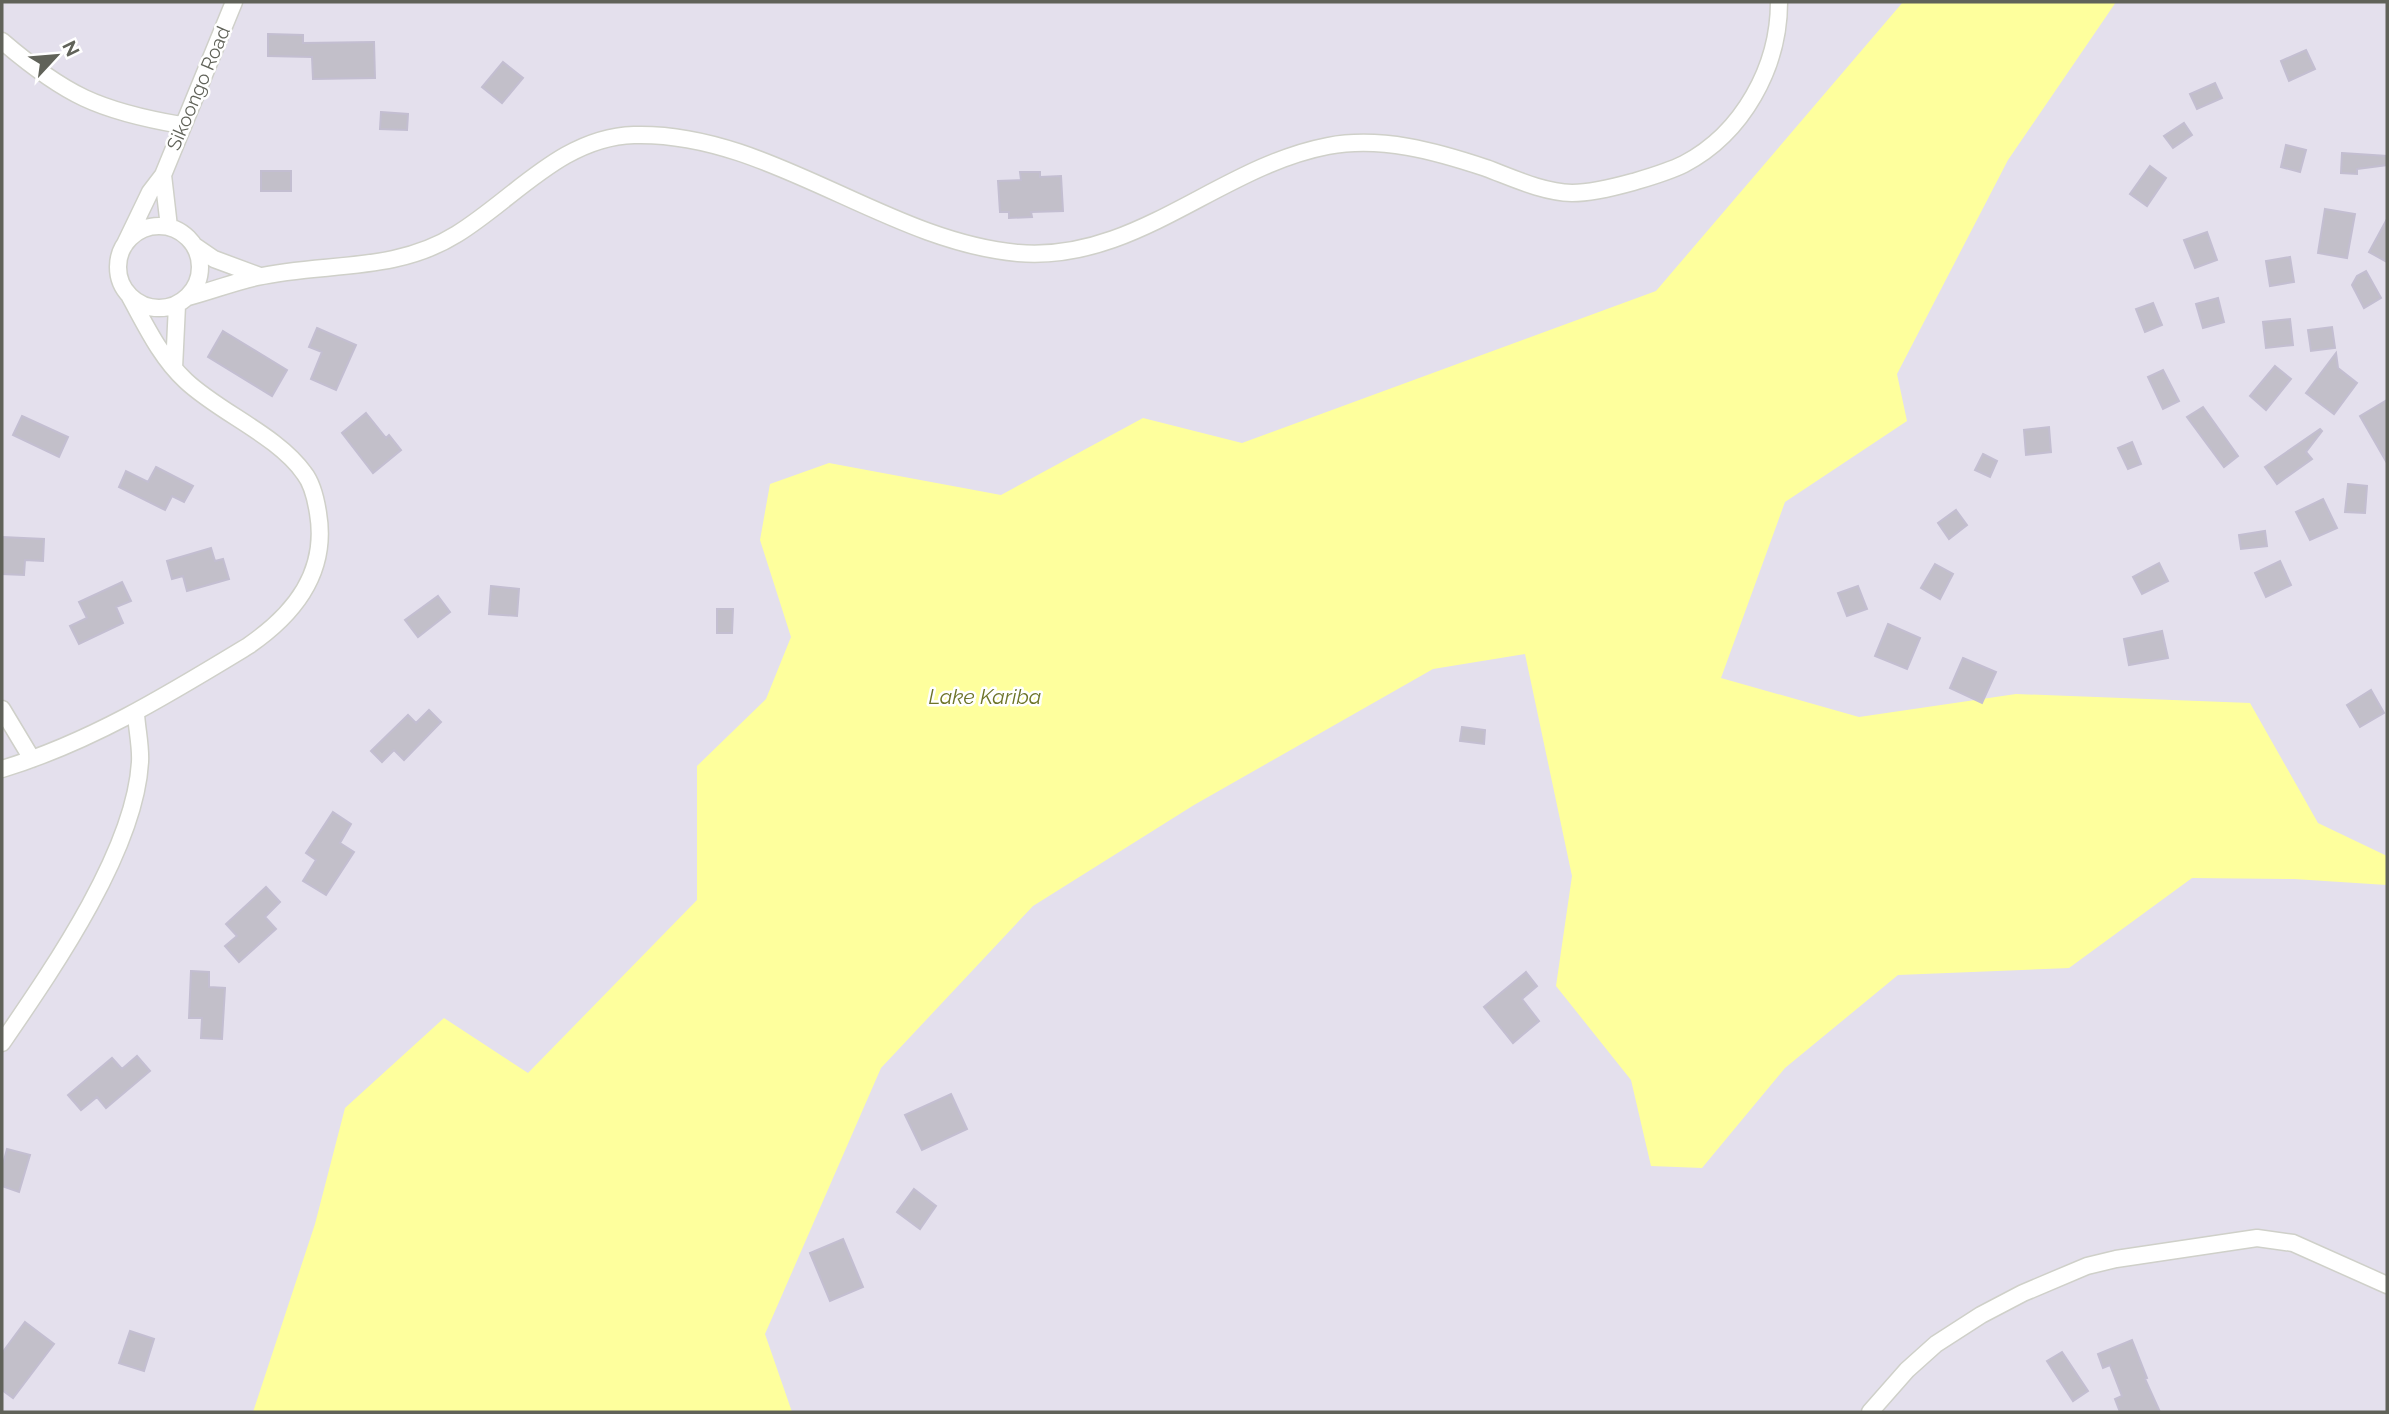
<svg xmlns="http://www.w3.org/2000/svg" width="2389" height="1414" font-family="Raleway,sans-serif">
  <rect width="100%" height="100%" fill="#e4e0ed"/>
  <path fill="#feff9d" d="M1903 2H2116L2008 160 1897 374 1907 421 1785 502 1721 678 1859 717 2016 694 2250 703 2318 823 2387 856V885L2294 879 2192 878 2069 968 1898 975 1785 1068 1702 1168 1651 1166 1631 1080 1556 986 1572 876 1525 654 1433 669 1194 805 1033 906 881 1068 765 1334 792 1412H253L315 1224 345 1108 444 1018 528 1073 697 900V766L766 699 791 637 760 540 770 484 829 463 1001 495 1143 418 1242 443 1656 291Z"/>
  <path fill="#c2bfc9" stroke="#c3bed1" stroke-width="2" d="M268 34 303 35V43L374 42 375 78 313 79 312 57 268 56Z
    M2306 50 2315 69 2289 81 2281 61Z
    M503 62 523 78 502 103 482 87Z
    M2215 83 2222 98 2197 109 2190 94Z
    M381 112 408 114 407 130 380 129Z
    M2184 123 2192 135 2173 148 2164 136Z
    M2286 145 2306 150 2300 172 2281 167Z
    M2342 153 2387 156V165L2357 169V174L2341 173Z
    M2150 166 2166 178 2147 206 2130 194Z
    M261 171H291V191H261Z
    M1020 172H1040V177L1061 176 1063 211 1031 212 1032 217 1009 218V212H1000L998 181 1021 180Z
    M2325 209 2355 214 2347 258 2318 253Z
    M2387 219V262L2369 252Z
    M2207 232 2217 260 2195 268 2184 240Z
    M2290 257 2294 282 2270 286 2266 261Z
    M2366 271 2381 298 2364 308 2352 285 2357 276Z
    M2218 298 2224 322 2203 328 2196 304Z
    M2153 303 2162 325 2145 332 2136 309Z
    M2290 319 2293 345 2266 348 2263 322Z
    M2332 327 2335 348 2311 351 2308 330Z
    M317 328 356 345 336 390 311 379 322 352 309 347Z
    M223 331 287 370 272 396 208 357Z
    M2336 353 2338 368 2357 383 2334 414 2306 393Z
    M2275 366 2291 379 2266 410 2250 396Z
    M2163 370 2179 401 2163 409 2148 377Z
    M2387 400V463L2360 416Z
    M2203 407 2238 456 2224 467 2187 417Z
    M366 413 386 438 389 435 401 450 373 473 342 433Z
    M22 416 68 437 59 457 13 435Z
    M2049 427 2051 452 2026 455 2024 430Z
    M2320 429 2322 431 2306 452 2312 459 2277 484 2265 467Z
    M2132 442 2141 464 2128 469 2118 448Z
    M1983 454 1997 461 1990 477 1975 470Z
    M156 467 193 486 184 502 172 496 165 510 119 487 126 471 148 482Z
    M2348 484 2367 486 2365 513 2345 512Z
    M2323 499 2337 528 2310 540 2296 512Z
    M1956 510 1967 525 1949 539 1938 523Z
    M2265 531 2267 546 2241 549 2239 535Z
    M2 537 44 539 43 561 25 560 24 575 2 574Z
    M211 548 215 561 223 559 229 579 187 591 183 576 172 579 167 561Z
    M2280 561 2291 585 2266 597 2255 573Z
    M2159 563 2168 581 2142 594 2133 577Z
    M1935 564 1953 574 1940 599 1921 588Z
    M122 582 131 601 116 607 123 623 79 644 70 626 87 618 79 602Z
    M491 586 519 589 517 616 489 614Z
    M1858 586 1867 609 1847 616 1838 593Z
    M438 596 450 612 418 637 405 620Z
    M717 609H733L732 633H717Z
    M1888 624 1920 638 1907 669 1875 656Z
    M2162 631 2168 658 2129 665 2124 639Z
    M1963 658 1996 672 1982 703 1950 688Z
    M2371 690 2384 713 2360 727 2347 705Z
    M429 710 441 722 404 760 394 750 382 762 371 751 408 715 416 723Z
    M1462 727 1485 730 1484 744 1460 741Z
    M333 812 351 824 340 843 354 852 326 895 303 881 316 860 306 853Z
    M266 887 280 902 265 917 276 929 239 962 225 946 237 936 226 924Z
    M191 971 209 972V987L225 988 222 1039 201 1038 202 1018H189Z
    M1526 972 1537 986 1522 999 1539 1021 1513 1043 1484 1007Z
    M137 1056 150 1071 106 1108 97 1097 81 1110 68 1095 112 1058 122 1069Z
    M951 1094 967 1129 922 1150 905 1115Z
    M7 1149 30 1155 19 1192 2 1186V1168Z
    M914 1189 936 1206 920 1229 897 1212Z
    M843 1239 863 1287 830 1301 810 1253Z
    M25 1322 54 1344 13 1398 2 1390V1353Z
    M130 1331 154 1339 144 1371 119 1363Z
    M2132 1340 2147 1378 2145 1379 2160 1412H2120L2115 1399 2122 1396 2110 1365 2103 1368 2098 1354Z
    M2062 1352 2088 1391 2073 1401 2047 1361Z"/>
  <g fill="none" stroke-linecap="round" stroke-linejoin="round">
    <defs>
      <path id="street" d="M2 41C65 95 99 111 181 125
        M163 175 169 227
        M118 267a41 41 0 1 1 82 0a41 41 0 1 1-82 0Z
        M124 246 150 192 163 175 234 2
        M195 246 214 259 260 276
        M188 297C211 291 234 282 257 277 325 262 395 273 457 234 514 199 562 137 634 135 768 131 885 241 1018 253 1135 263 1218 167 1328 146 1381 136 1435 151 1486 168 1513 178 1542 192 1572 193 1591 193 1615 187 1633 182 1650 177 1668 172 1684 164 1743 133 1779 67 1779 2
        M174 368 177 305
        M2 709 32 759
        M2 769C91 742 169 694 248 646 295 614 328 572 318 513 316 500 312 483 304 473 277 435 220 413 186 381 161 358 146 326 130 297
        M2 1043C52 970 135 851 140 762 141 747 137 730 136 714
        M1870 1412 1907 1370 1936 1344 1981 1315 2023 1293 2087 1266 2116 1259 2257 1238 2293 1243 2387 1285"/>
    </defs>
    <use href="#street" stroke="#cfd0c9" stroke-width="19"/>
    <use href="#street" stroke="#fff" stroke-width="16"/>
  </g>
  <g text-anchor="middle" stroke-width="5" stroke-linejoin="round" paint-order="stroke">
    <g font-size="19" fill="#606259" stroke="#fff">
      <text transform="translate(198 88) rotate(-67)" y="7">Sikoongo Road</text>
    </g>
    <g font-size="21" font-style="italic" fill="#6d7429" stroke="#fff">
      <text x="985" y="704">Lake Kariba</text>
    </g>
  </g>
  <rect width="2389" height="1414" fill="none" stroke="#606259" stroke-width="7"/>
  <g transform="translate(56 56) rotate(64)" stroke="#ffffff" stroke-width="5" paint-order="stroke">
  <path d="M0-5L12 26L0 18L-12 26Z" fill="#606259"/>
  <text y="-10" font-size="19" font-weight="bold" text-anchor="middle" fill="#606259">N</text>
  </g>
</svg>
